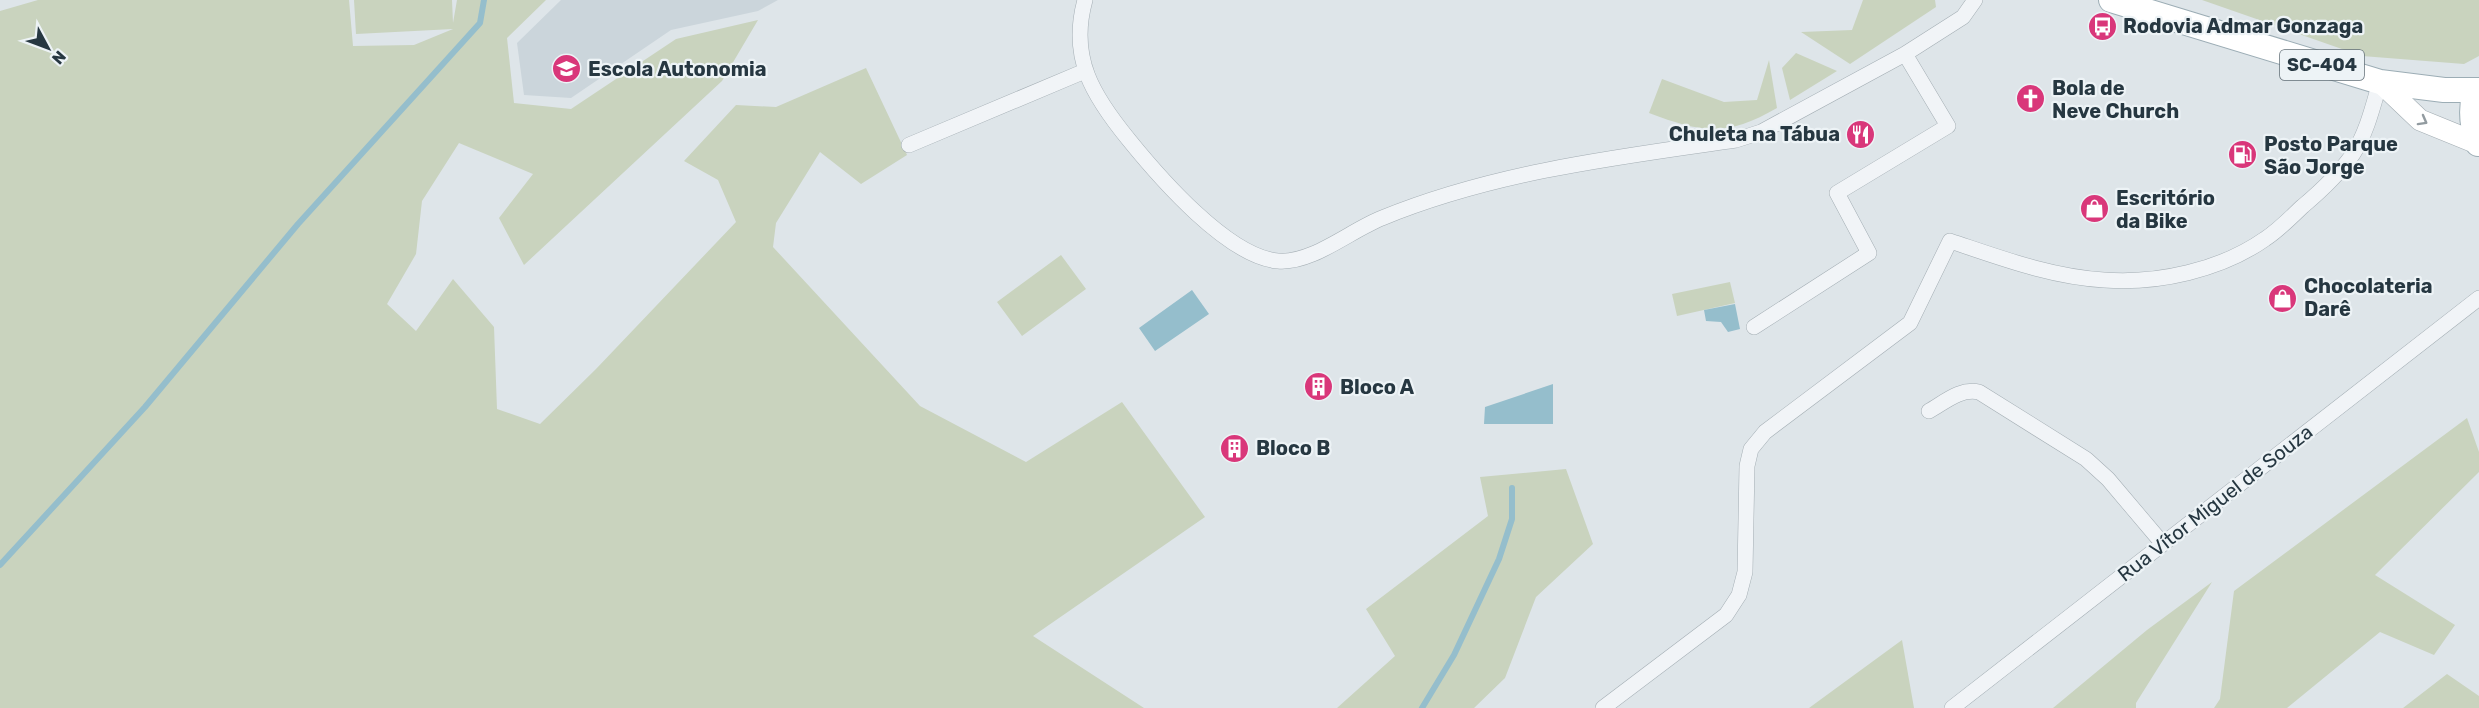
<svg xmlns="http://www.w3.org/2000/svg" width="2479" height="708" font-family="Rubik,sans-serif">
  <rect width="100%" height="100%" fill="#dee5e9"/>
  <path fill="#cbd5db" d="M561 0H778L758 11 671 30 571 98 524 95 517 43Z"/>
  <path fill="#c9d3be" d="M38 0H349L353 46 414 45 453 29 356 34 354 0H452L453 23 457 0H546L507 38 514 103 571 109 676 39 758 20 722 81 524 265 499 218 533 174 459 143 422 201 416 254 387 304 416 331 453 279 494 327 497 409 540 424 596 369 736 222 718 180 684 161 736 105 776 107 866 68 907 155 861 184 820 152 776 223 773 247 920 406 1026 462 1122 402 1205 517 1033 636 1144 708H0V11Z
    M1863 0H1935L1936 7 1850 64 1801 32 1852 30Z
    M2202 0H2479V56L2464 64 2362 56Z
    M1796 53 1837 71 1790 100 1782 68Z
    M1769 60 1777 108C1727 137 1702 133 1649 113L1662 79 1724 102 1757 100Z
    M1061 255 1086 289 1022 336 997 302Z
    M1730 282 1735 303 1677 316 1672 294Z
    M2467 418 2479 452V472L2375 575 2455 625 2434 655 2380 632 2287 708H2214L2220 699 2234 591Z
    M1566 469 1593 544 1536 597 1505 678 1474 708H1337L1395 656 1366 609 1488 516 1480 477Z
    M2212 582 2136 703V708H2053L2147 630Z
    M1902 640 1914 708H1809Z
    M2447 674 2479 696V708H2403Z"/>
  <path fill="#95becc" d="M1192 290 1209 314 1155 351 1139 328Z
    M1735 304 1740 329 1728 332 1721 322 1706 321 1704 310Z
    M1553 384V424H1484L1485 407Z"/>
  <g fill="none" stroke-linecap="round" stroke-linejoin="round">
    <path stroke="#95becc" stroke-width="6" d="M0 565 145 407 298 224 480 23 484 0
      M1422 708 1454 655 1499 559 1512 519V488"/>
    <defs>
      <path id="minor" d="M1085 0C1069 58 1093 96 1129 140 1159 177 1228 257 1278 261 1312 264 1351 230 1382 218 1494 172 1617 157 1736 140L1761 132 1905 54 1963 17 1975 0
        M909 145 1085 71
        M1754 327 1869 253 1837 193 1948 126 1905 54
        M1929 411C1945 402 1960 388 1979 392L2086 459 2108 479 2163 544
        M1603 708 1726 615 1739 595 1745 572 1747 466 1751 449 1765 432 1910 323 1950 241C2001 258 2051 277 2104 280 2158 284 2221 270 2265 239 2279 230 2291 217 2303 206 2322 190 2339 174 2353 154 2367 132 2373 106 2380 82
        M1952 708 2479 298"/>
      <path id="secondary" d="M2380 82 2420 120 2479 144"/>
      <path id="primary" d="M2111 0 2380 82 2444 90H2479
        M2475 90C2470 109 2471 125 2478 144"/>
    </defs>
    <use href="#minor" stroke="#a3adb3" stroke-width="16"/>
    <use href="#secondary" stroke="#a3adb3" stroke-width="22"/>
    <use href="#primary" stroke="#9cadb5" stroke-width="26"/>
    <use href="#minor" stroke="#f1f4f7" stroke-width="15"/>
    <use href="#secondary" stroke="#fff" stroke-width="21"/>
    <use href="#primary" stroke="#fff" stroke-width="24"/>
  </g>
  <defs><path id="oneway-chevron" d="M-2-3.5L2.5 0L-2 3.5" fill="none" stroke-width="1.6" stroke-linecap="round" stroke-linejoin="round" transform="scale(1.5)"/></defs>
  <use stroke="#929ba0" href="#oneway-chevron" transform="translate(2423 121) rotate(29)"/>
  <defs>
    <symbol id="bus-disc" viewBox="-11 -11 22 22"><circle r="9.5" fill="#d9377a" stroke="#edf3f6"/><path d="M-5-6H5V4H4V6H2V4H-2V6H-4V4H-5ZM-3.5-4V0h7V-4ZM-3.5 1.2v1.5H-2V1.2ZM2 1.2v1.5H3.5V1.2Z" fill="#fff"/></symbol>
    <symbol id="school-disc" viewBox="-11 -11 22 22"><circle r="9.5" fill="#d9377a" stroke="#edf3f6"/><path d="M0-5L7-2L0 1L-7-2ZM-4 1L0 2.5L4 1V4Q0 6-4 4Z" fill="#fff"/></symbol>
    <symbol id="church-disc" viewBox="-11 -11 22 22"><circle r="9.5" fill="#d9377a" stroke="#edf3f6"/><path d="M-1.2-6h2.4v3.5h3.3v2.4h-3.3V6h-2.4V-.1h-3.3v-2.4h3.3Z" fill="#fff"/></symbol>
    <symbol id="restaurant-disc" viewBox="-11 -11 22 22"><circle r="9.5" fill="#d9377a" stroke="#edf3f6"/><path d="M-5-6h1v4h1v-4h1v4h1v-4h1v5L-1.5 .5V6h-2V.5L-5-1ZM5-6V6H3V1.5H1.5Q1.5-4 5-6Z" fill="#fff"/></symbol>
    <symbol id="fuel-disc" viewBox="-11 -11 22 22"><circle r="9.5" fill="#d9377a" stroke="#edf3f6"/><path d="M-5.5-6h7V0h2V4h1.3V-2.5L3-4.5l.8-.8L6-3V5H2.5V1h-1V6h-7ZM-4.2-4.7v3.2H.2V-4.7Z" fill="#fff"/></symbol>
    <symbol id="shop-disc" viewBox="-11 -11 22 22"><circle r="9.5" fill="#d9377a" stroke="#edf3f6"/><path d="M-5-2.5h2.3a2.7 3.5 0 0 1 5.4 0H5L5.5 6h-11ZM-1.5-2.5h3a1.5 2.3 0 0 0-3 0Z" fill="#fff"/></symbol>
    <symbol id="building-disc" viewBox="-11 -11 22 22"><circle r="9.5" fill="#d9377a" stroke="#edf3f6"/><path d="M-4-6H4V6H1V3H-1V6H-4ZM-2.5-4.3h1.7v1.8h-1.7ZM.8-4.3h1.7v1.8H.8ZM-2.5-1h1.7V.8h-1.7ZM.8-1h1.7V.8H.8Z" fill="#fff"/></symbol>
  </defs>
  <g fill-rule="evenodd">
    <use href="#bus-disc" x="2086" y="10" width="33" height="33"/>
    <use href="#school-disc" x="550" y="52" width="33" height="33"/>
    <use href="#church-disc" x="2014" y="82" width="33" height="33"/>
    <use href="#restaurant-disc" x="1844" y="118" width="33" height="33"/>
    <use href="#fuel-disc" x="2226" y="138" width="33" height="33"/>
    <use href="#shop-disc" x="2078" y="192" width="33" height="33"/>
    <use href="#shop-disc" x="2266" y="282" width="33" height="33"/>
    <use href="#building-disc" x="1302" y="370" width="33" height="33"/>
    <use href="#building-disc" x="1218" y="432" width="33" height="33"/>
  </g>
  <g text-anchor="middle" stroke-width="4.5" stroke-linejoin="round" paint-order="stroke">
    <rect fill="#edf3f6" stroke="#626f77" stroke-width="1.5" x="2280" y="50" width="84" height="30" rx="4.5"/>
    <g font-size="18" font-weight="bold" fill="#263741">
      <text x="2322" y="71">SC-404</text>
    </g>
    <g font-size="20" font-weight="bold" fill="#263741" stroke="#edf3f6" text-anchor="start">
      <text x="2123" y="33">Rodovia Admar Gonzaga</text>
      <text x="588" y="76">Escola Autonomia</text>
      <text x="2052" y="95">Bola de<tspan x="2052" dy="23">Neve Church</tspan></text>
      <text x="1840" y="141" text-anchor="end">Chuleta na Tábua</text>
      <text x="2264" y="151">Posto Parque<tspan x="2264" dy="23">São Jorge</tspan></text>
      <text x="2116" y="205">Escritório<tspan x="2116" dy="23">da Bike</tspan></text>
      <text x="2304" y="293">Chocolateria<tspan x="2304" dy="23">Darê</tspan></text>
      <text x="1340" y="394">Bloco A</text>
      <text x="1256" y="455">Bloco B</text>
    </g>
    <g font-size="20" fill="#263741" stroke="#edf3f6">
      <text transform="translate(2215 503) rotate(-38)" y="7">Rua Vítor Miguel de Souza</text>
    </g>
  </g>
  <g transform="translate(48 48) rotate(131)" stroke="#edf3f6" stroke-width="4.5" paint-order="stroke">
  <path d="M0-4.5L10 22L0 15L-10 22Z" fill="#263741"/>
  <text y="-9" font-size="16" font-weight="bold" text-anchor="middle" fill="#263741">N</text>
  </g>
</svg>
